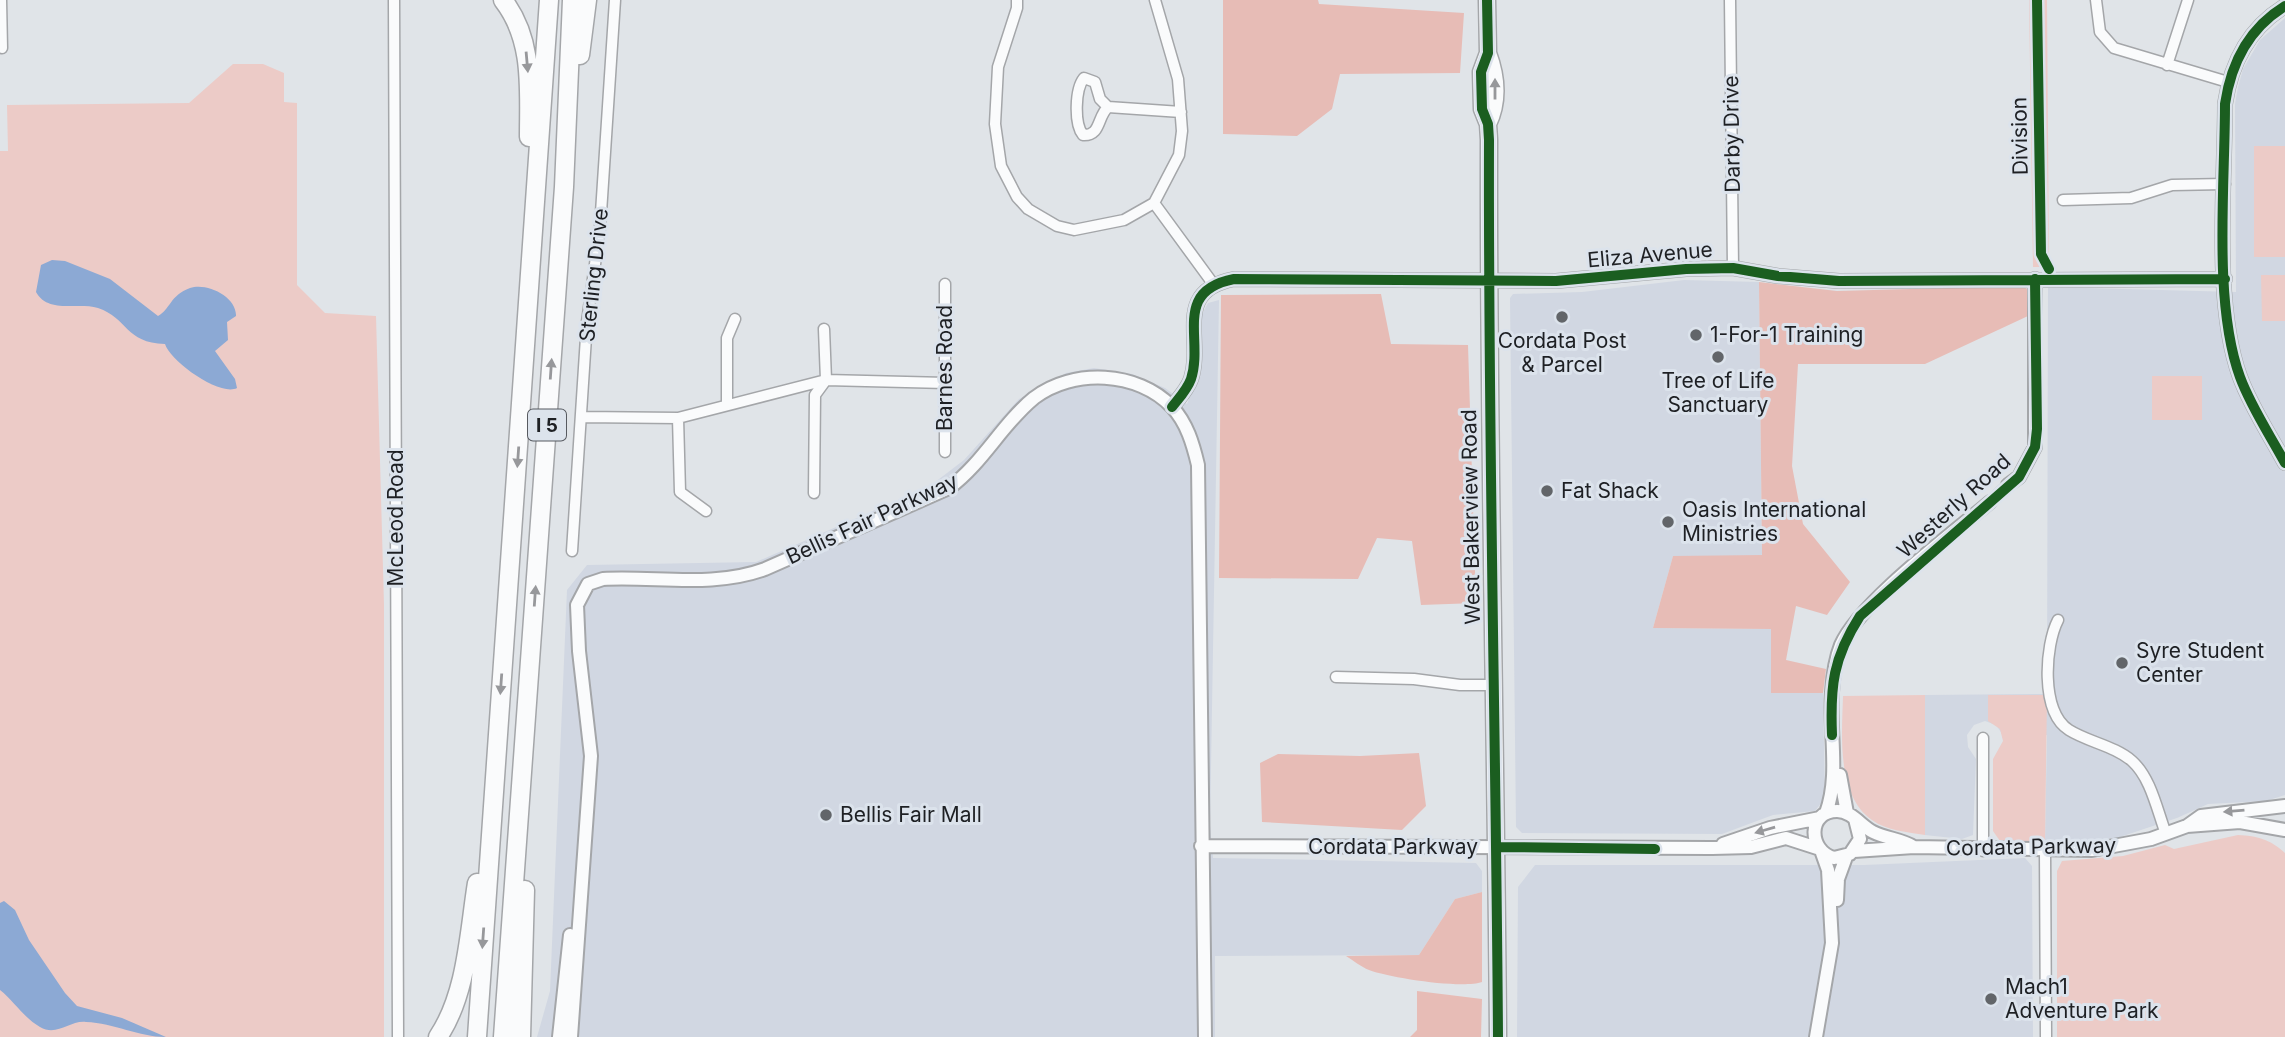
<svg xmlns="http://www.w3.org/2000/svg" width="2285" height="1037" font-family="Inter,sans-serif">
  <rect width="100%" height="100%" fill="#e0e4e8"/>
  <path fill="#d1d7e2" d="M2285 18V795L2266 801 2208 804 2177 818 2117 838 2045 843 2047 735H2003L1996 725 1985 721 1974 725 1967 735 1968 747 1976 759 1973 835 1962 839 1925 835V695L2047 694 2048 287 2236 292 2235 104 2238 87 2243 69 2260 40Z
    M1684 280 1759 282 1762 556H1673L1653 628 1771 629V693H1823L1825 798 1815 811 1773 815 1722 834 1522 833 1516 827 1510 298 1513 294 1582 292Z
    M1219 300 1210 826 1213 858 1476 863 1482 871V892L1455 899 1419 955 1215 956V1037H537L550 991 567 590 587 565 756 562 930 486 964 460 1019 399 1066 373 1094 368 1132 374 1165 388 1187 404 1200 370 1202 314 1208 303Z
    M2025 858 2032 866 2033 1037H1517L1518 887 1535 865H1864Z"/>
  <path fill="#eccbc7" d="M2029 0H2047L2049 267H2033Z
    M233 64H263L284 73V102L297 103V285L325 313 376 316 384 605V1037H0V151H8L7 105 189 103Z
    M2254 146H2285V257H2254Z
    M2261 275H2285V321H2262Z
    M2152 376H2202V420H2152Z
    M1925 695V835C1908 832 1887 831 1872 820 1836 795 1842 734 1843 696Z
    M1988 695H2047L2045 843 2000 841 1993 831V759L2003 741 2000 729 1988 721Z
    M2238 835C2257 836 2270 839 2285 853V1037H2057V871L2062 861 2123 856 2165 845 2174 849Z"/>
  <path fill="#e7bcb6" d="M1223 0H1318L1319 4 1464 13 1460 73 1340 74 1332 109 1297 136 1223 134Z
    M1759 282 1837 291 2022 286 2027 289 2028 316 1925 364H1798L1792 466 1803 524 1850 582 1827 615 1796 606 1786 660 1826 669 1823 693H1771V629L1653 628 1673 556 1762 555Z
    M1381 294 1391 344 1468 345 1476 603 1421 605 1412 541 1377 538 1358 579 1219 578 1221 295Z
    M1419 753 1426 806 1402 830 1262 822 1260 763 1278 754 1360 756Z
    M1482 892V982C1462 989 1390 978 1369 970 1361 967 1353 960 1346 956L1419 955 1455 899Z
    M1417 991 1482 999 1481 1037H1410L1417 1030Z"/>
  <path fill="#8ca9d4" d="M52 260 65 261 110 279 158 316C170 310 170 295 190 288 207 282 237 297 236 316L227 322 228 340 215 351 235 379 237 388C220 397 170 361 165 344 125 343 128 318 98 308 78 302 48 314 36 292L41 265Z
    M4 901 15 910 29 940 65 993 77 1006 122 1018 166 1037C139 1037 114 1023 86 1022 70 1020 57 1037 40 1027 24 1018 14 1001 0 990V903Z"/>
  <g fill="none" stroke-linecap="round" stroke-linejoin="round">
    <defs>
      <path id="minor" d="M1 0 2 48
        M394 0 398 1037
        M1017 0V8L998 67 995 124 1001 166 1017 197 1028 209 1057 226 1074 230 1124 220 1154 203 1179 155 1182 131 1178 79 1155 0
        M1730 0 1733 268
        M2096 0 2100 32 2114 48 2228 82
        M2167 65 2188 0
        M1084 78 1095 82 1100 99 1108 107C1097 117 1101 136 1083 135 1074 124 1075 89 1084 78Z
        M1108 107 1181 112
        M2063 200 2131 198 2172 185 2225 184
        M1154 203 1214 285
        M945 284V452
        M727 405V338L735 319
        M581 417 678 418 826 380 946 383
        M678 418 680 492 706 511
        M814 493 815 395 826 380 824 329
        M1990 502 2008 485
        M572 551 587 322 600 228 615 0
        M2058 620C2045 645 2040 712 2069 730 2088 742 2115 746 2132 761 2151 778 2157 810 2166 834
        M1336 677 1414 679 1460 685H1492
        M1983 738V851
        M2045 851 2046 1037"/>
      <path id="tertiary" d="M2285 6C2249 28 2231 63 2225 104 2225 185 2213 303 2240 377 2251 407 2270 435 2285 463
        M1172 407C1179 398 1187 390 1191 379 1204 339 1172 291 1234 279L1556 281 1686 269 1733 268 1778 276 1839 281 2225 279
        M2008 485 2019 477 2035 447V279
        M1840 775 1847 813
        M1826 813C1840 775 1829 733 1832 692 1833 677 1835 660 1841 645 1860 602 1951 535 1990 502
        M1855 819 1860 839 1850 854 1834 858C1808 851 1807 811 1837 811 1852 811 1861 826 1873 832 1887 839 1901 839 1914 847
        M2187 826 2240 822 2285 830
        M1723 844 1770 828 1820 818
        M1201 846 1712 848 1751 847 1786 838 1817 848
        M1854 851 1914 847 2092 850 2151 839 2187 826 2201 816 2285 806
        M1837 900 1838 879 1846 857
        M559 1037 570 935
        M571 1037 591 756 579 651 577 605 588 584 603 579C656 576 714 588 765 569L949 488C983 463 1002 424 1034 398 1073 368 1138 371 1172 407 1187 423 1193 444 1198 465L1205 1037
        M1816 1037 1832 943 1828 870 1822 853"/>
      <path id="primary" d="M1487 0 1488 53 1481 72 1482 109 1488 124 1489 140C1488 439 1496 738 1498 1037
        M1488 53C1497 77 1499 101 1488 124"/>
      <path id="motorway" d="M503 0C534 40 529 89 529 137
        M580 55 587 0
        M438 1037C467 994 469 933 477 883
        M477 1037 549 0
        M503 1037 564 187 572 0
        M521 1037 525 890"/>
    </defs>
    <use href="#minor" stroke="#a4a6a9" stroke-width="13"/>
    <use href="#tertiary" stroke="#a4a6a9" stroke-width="16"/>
    <use href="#primary" stroke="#a4a6a9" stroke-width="19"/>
    <use href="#motorway" stroke="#a4a6a9" stroke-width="21"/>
    <use href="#minor" stroke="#fafbfc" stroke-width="10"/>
    <use href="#tertiary" stroke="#fafbfc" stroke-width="12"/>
    <use href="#primary" stroke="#fafbfc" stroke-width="16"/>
    <use href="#motorway" stroke="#fafbfc" stroke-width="18"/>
    <defs>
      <path id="cycleway" d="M1487 0 1488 53 1481 72 1482 109 1488 124 1489 140C1488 439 1496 738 1498 1037
        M2037 0 2041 254 2049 269
        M2285 6C2249 28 2231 63 2225 104 2225 185 2213 303 2240 377 2251 407 2270 435 2285 463
        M1172 407C1179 398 1187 390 1191 379 1204 339 1172 291 1234 279L1556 281 1686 269 1733 268 1778 276 1839 281 2225 279
        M1832 735C1830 686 1833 658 1860 616L2019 477 2035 447 2037 429 2035 279
        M1499 847 1655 849"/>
    </defs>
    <use href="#cycleway" stroke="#dce3ec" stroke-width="15"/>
    <use href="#cycleway" stroke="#1b5e20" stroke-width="10"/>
  </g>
  <defs><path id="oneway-solid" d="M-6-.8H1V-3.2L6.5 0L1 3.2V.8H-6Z" transform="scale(1.75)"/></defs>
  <g fill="#97989b">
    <use href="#oneway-solid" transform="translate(527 62) rotate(85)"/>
    <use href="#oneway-solid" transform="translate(1495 89) rotate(-90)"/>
    <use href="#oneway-solid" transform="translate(551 369) rotate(-86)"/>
    <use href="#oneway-solid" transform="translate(518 457) rotate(94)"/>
    <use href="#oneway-solid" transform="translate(535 596) rotate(-86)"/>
    <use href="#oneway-solid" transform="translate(501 684) rotate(94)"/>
    <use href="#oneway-solid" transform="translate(2234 811) rotate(175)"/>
    <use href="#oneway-solid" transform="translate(1765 830) rotate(164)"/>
    <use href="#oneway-solid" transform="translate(483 938) rotate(94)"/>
  </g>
  <g fill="#626569" stroke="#dce3ec" stroke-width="2.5">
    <circle cx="1562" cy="317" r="7"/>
    <circle cx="1696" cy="335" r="7"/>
    <circle cx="1718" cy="357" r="7"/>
    <circle cx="1547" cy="491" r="7"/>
    <circle cx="1668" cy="522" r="7"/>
    <circle cx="2122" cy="663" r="7"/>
    <circle cx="826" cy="815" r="7"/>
    <circle cx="1991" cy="999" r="7"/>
  </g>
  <g text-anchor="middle" stroke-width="6" stroke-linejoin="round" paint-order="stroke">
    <rect fill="#dce3ec" stroke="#575a60" stroke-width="2" x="528" y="409.5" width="38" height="31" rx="5"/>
    <g font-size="19" font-weight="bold" fill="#1e2024">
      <text x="547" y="432">I 5</text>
    </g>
    <g font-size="21" fill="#1e2024" stroke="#dce3ec">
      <text transform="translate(1732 134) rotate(-91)" y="7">Darby Drive</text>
      <text transform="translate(2020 136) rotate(-91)" y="7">Division</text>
      <text transform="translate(1650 255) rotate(-5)" y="7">Eliza Avenue</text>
      <text transform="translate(594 275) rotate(-84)" y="7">Sterling Drive</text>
      <text transform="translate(945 368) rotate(-90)" y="7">Barnes Road</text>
      <text transform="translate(1954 506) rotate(-42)" y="7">Westerly Road</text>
      <text transform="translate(1471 517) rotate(-91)" y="7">West Bakerview Road</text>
      <text transform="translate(396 518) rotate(-90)" y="7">McLeod Road</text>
      <text transform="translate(872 519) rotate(-25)" y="7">Bellis Fair Parkway</text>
      <text x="1393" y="854">Cordata Parkway</text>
      <text transform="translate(2031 847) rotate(-1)" y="7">Cordata Parkway</text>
    </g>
    <g font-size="21" fill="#1e2024" stroke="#dce3ec" text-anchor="start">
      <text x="1710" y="342">1-For-1 Training</text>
      <text x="1562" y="348" text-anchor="middle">Cordata Post<tspan x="1562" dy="24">&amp; Parcel</tspan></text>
      <text x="1718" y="388" text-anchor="middle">Tree of Life<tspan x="1718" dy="24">Sanctuary</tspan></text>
      <text x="1561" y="498">Fat Shack</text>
      <text x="1682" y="517">Oasis International<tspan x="1682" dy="24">Ministries</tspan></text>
      <text x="2136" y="658">Syre Student<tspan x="2136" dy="24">Center</tspan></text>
      <text x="840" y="822">Bellis Fair Mall</text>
      <text x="2005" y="994">Mach1<tspan x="2005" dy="24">Adventure Park</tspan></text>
    </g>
  </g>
</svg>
